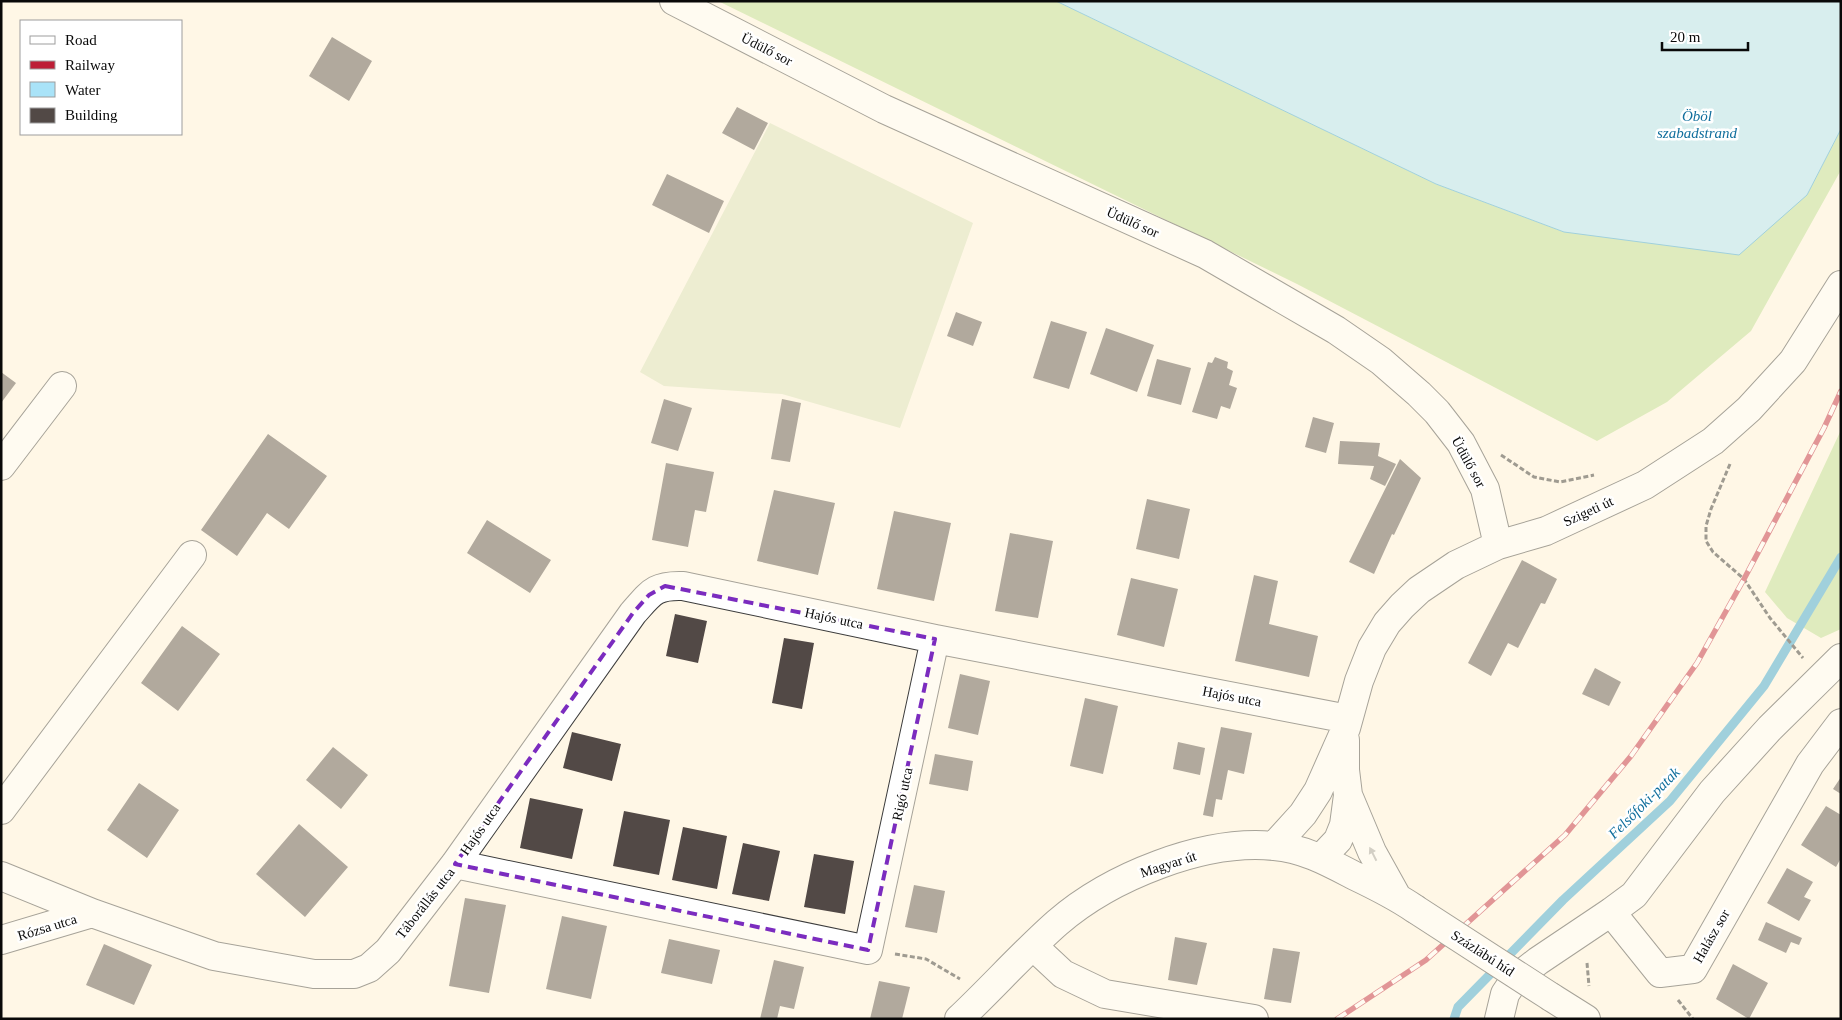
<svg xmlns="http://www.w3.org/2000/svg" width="1842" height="1020" font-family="Georgia,serif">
  <rect width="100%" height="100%" fill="#fff7e6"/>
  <path fill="#b9db8e" d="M718 1H1056L1436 184 1564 232 1807 195 1841 129V170L1751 331 1667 402 1597 441 1297 284Z
    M1841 430V629L1821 638 1787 618 1765 592Z"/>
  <path fill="#d7dfb9" d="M770 123 973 223 900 428 782 394 664 386 640 372Z"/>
  <path fill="#a9e3f8" stroke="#2ea1d1" d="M1056 1H1841V129L1807 195 1739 255 1564 232 1436 184Z"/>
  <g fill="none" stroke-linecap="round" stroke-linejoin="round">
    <path stroke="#2ea1d1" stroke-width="9" d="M1454 1019 1458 1007 1563 900 1670 801 1764 686 1841 557"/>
  </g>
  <path fill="#524946" d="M332 37 372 61 349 101 309 76Z
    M737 107 768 123 754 150 722 133Z
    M667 174 724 201 709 233 652 205Z
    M956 312 982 322 973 346 947 336Z
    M1051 321 1087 332 1069 389 1033 378Z
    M1106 328 1154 345 1137 392 1090 374Z
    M1215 357 1228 362 1227 368 1233 371 1229 385 1237 388 1230 409 1221 406 1217 419 1192 412 1208 362 1212 363Z
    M1157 359 1191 368 1181 405 1147 396Z
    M1 372 16 383 1 403Z
    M664 399 692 408 678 451 651 443Z
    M782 399 801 403 790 462 771 459Z
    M1313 417 1334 423 1326 453 1305 447Z
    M268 434 327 476 289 529 267 513 237 556 201 530Z
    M1340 441 1380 443 1378 456 1396 464 1385 486 1370 479 1374 466 1338 464Z
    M1400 459 1421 478 1394 535 1392 534 1374 574 1349 562Z
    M666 463 714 472 706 512 695 510 688 547 652 540Z
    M774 490 835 503 818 575 757 561Z
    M1147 499 1190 509 1179 559 1136 549Z
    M894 511 951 523 934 601 877 589Z
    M487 520 551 560 530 593 467 553Z
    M1010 533 1053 541 1038 618 995 611Z
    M1522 560 1557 579 1545 604 1541 603 1518 648 1508 643 1491 676 1468 663Z
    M1254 575 1278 581 1269 624 1318 636 1309 677 1235 661Z
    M1131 578 1178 589 1164 647 1117 635Z
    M675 614 707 621 698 663 666 656Z
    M182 626 220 654 178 711 141 683Z
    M784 638 814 643 802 709 772 703Z
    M1595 668 1621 682 1609 706 1582 694Z
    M960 674 990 681 978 735 948 728Z
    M1085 698 1118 706 1103 774 1070 766Z
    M1221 727 1252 733 1244 774 1228 770 1222 800 1216 799 1213 817 1203 815Z
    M572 732 621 744 612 781 563 768Z
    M1178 742 1205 748 1200 775 1173 769Z
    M333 747 368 775 341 809 306 780Z
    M935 754 973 761 968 791 929 784Z
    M1841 777V794L1833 789Z
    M139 783 179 810 147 858 107 830Z
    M530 798 583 809 572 859 520 848Z
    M1826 806 1841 815V858L1836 867 1801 845Z
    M624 811 670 820 659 875 613 866Z
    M299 824 348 867 305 917 256 874Z
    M683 827 727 836 717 889 672 880Z
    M743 843 780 851 769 901 732 894Z
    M814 854 854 861 845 914 804 907Z
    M1787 868 1813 882 1804 897 1811 900 1799 921 1767 903Z
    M914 885 945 891 937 933 905 927Z
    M465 898 506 905 489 993 449 986Z
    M562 916 607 926 591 999 546 989Z
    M1766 922 1802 938 1799 945 1791 942 1786 953 1758 940Z
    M1175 937 1207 943 1197 985 1168 980Z
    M669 939 720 950 712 984 661 973Z
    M104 944 152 965 134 1005 86 985Z
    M1273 948 1300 952 1291 1003 1264 999Z
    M774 960 804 967 794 1009 780 1006 777 1019H760Z
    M1733 964 1768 983 1749 1019 1716 999Z
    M879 981 910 987 902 1019H870Z"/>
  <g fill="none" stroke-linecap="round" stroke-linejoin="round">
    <defs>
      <path id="minor" d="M674 1 884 109 1205 254 1336 330 1381 361 1419 394 1437 412 1461 443 1485 489 1498 545
        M1 466 62 386
        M1345 740V770L1348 795 1372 852 1397 897
        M1 810 192 555
        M1274 846 1303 814 1318 791 1346 728 1359 681 1372 648 1387 623 1402 606 1419 590 1456 565 1498 545 1546 531 1645 485 1713 441 1749 409 1793 361 1841 285
        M1321 858 1338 840 1344 825 1348 795
        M455 864 868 950 935 639
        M1 876 92 913 214 956 314 974H354L369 968 388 951 455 864 633 613C651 593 654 585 683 586L935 639 1348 719
        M1611 912 1660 973 1693 969 1810 764 1841 723
        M1 940 92 913
        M1033 946 1063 974 1105 994 1254 1019
        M1551 997 1586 1019
        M959 1019C992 988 1023 953 1057 923 1110 877 1203 839 1274 846 1303 848 1330 863 1355 876 1376 886 1396 896 1415 909
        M1499 1019 1505 994 1515 979 1538 961 1611 912 1634 895 1712 792 1770 728 1841 658"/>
    </defs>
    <use href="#minor" stroke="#3c3c3c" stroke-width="30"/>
    <path stroke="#2b2b2b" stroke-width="3" stroke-dasharray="5 2.5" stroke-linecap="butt" d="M1501 455 1534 477 1560 482 1594 475
      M1730 464 1711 509 1706 526V541L1713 552 1744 579 1770 618 1803 658
      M895 954 926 959 960 979
      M1587 963 1589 986
      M1678 1000 1693 1019"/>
    <use href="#minor" stroke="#fff" stroke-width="28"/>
    <defs>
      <path id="rail" d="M1337 1019 1426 960 1565 835 1631 756 1697 663 1744 579 1824 428 1841 391"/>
    </defs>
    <use href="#rail" stroke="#bd1e36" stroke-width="5.5"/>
    <use href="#rail" stroke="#fff" stroke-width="4" stroke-dasharray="11" stroke-linecap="butt"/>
    <defs>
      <path id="minor-bridge" d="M1415 909 1551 997"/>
    </defs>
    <use href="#minor-bridge" stroke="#3c3c3c" stroke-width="30" stroke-linecap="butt"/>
    <use href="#minor-bridge" stroke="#fff" stroke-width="28"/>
  </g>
  <defs><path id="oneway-solid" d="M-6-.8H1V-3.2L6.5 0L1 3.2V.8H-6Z" transform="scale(1.25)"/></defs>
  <use fill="#9d9d9d" href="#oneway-solid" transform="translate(1373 854) rotate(-117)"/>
  <path d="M0 0H1842V1020H0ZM665 586 935 639 868 950 455 864 633 613 649 595Z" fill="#fff7e6" fill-opacity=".55" fill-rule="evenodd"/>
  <path fill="none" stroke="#7b2cbf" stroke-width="4" stroke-dasharray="10 6" stroke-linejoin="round" d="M665 586 935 639 868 950 455 864 633 613 649 595Z"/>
  <g text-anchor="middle" stroke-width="5" stroke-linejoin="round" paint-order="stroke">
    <g font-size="14" fill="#090909" stroke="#fff">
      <text transform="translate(767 49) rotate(27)" y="5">Üdülő sor</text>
      <text transform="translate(1133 222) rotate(24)" y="5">Üdülő sor</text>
      <text transform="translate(1469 462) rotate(61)" y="5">Üdülő sor</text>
      <text transform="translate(1588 511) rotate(-25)" y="5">Szigeti út</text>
      <text transform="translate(834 618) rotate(12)" y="5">Hajós utca</text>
      <text transform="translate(1232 696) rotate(11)" y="5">Hajós utca</text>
      <text transform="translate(902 794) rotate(-78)" y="5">Rigó utca</text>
      <text transform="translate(480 829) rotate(-55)" y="5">Hajós utca</text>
      <text transform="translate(1168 864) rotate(-18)" y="5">Magyar út</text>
      <text transform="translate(425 903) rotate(-52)" y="5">Táborállás utca</text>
      <text transform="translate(47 927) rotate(-17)" y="5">Rózsa utca</text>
      <text transform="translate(1711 936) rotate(-60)" y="5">Halász sor</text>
      <text transform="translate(1483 953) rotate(33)" y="5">Százlábú híd</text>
    </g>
    <g font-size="15" font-style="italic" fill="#116f9d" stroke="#fff">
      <text x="1697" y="121">Öböl<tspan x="1697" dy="17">szabadstrand</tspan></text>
      <text transform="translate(1644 803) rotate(-45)" y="5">Felsőfoki-patak</text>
    </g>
  </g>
  <rect width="1842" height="1020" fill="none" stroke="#090909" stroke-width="5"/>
  <rect x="20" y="20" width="162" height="115" fill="#ffffff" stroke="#9d9d9d"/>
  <rect x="30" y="36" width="25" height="8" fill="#ffffff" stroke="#9d9d9d"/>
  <text x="65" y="45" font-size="15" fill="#090909">Road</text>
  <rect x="30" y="61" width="25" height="8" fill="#bd1e36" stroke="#9d9d9d"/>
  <text x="65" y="70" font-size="15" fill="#090909">Railway</text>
  <rect x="30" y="82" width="25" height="15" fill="#a9e3f8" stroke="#9d9d9d"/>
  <text x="65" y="95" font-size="15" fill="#090909">Water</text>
  <rect x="30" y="108" width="25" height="15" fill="#524946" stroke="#9d9d9d"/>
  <text x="65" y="120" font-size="15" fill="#090909">Building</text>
  <path d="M1662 42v8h86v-8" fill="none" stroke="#090909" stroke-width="2.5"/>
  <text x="1670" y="42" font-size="15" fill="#090909" stroke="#ffffff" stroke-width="4" paint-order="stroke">20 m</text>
</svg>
